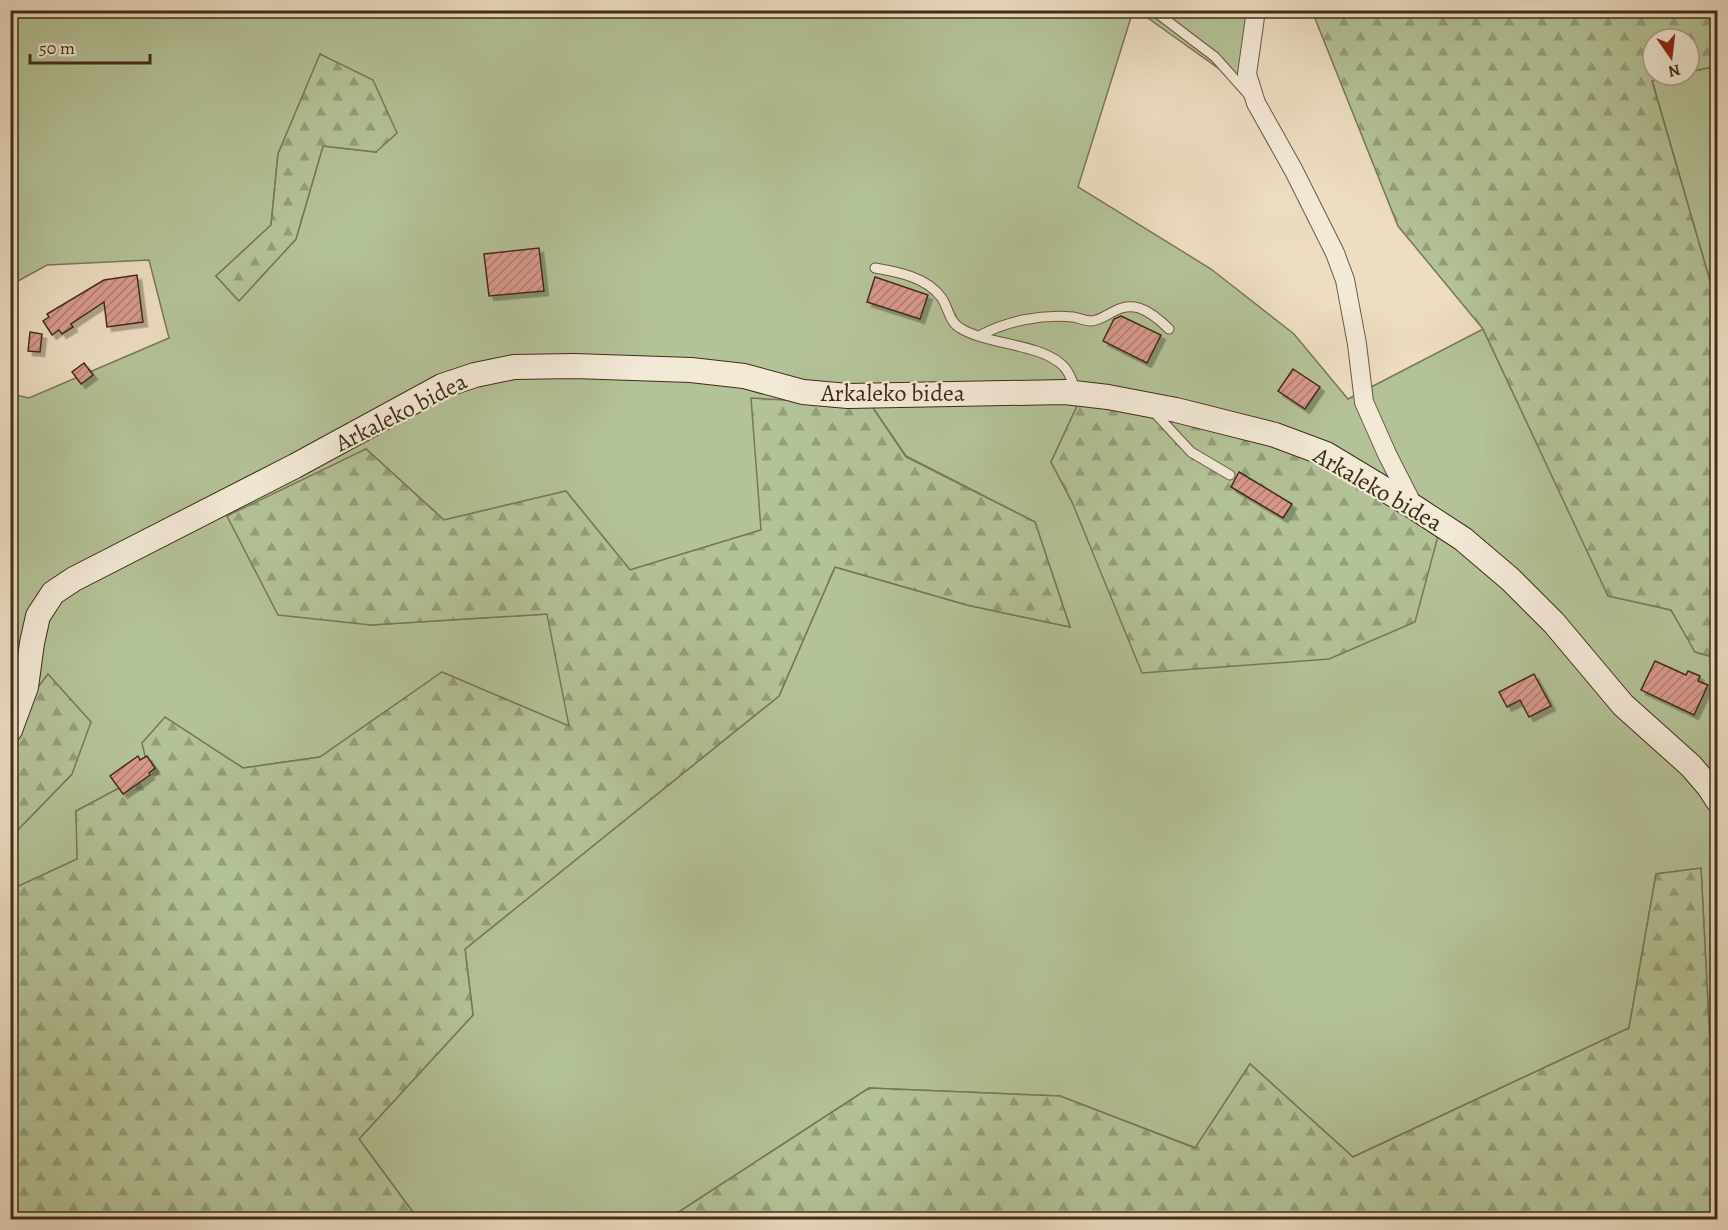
<svg xmlns="http://www.w3.org/2000/svg" width="1728" height="1230" font-family="Alegreya,serif">
  <defs>
    <pattern id="forest-firs" width="22" height="20" patternUnits="userSpaceOnUse" patternTransform="scale(1.5)"><rect width="22" height="20" fill="#b4c297"/><path d="M5 1l3.5 6h-7zM16 11l3.5 6h-7z" fill="#949e7a"/></pattern>
    <pattern id="building-hatch" width="6" height="6" patternUnits="userSpaceOnUse" patternTransform="scale(1.5)"><rect width="6" height="6" fill="#d8998e"/><path d="M-1 1l2-2M0 6l6-6M5 7l2-2" fill="none" stroke="#b17d73"/></pattern>
    <filter id="shadow"><feDropShadow dx="4.5" dy="4.5" stdDeviation="0" flood-color="#0004"/></filter>
  </defs>
  <rect width="100%" height="100%" fill="#edddc2"/>
  <filter id="stains"><feTurbulence type="fractalNoise" baseFrequency=".00333" numOctaves="4"/><feColorMatrix values="0 0 0 0 .2 0 0 0 0 .09 0 0 0 0 .02 0 0 0 .5 -.17"/></filter>
  <radialGradient id="worn" r=".72"><stop offset=".6" stop-color="#630" stop-opacity="0"/><stop offset="1" stop-color="#630" stop-opacity=".3"/></radialGradient>
  <path fill="#b4c297" stroke="#7a7758" stroke-width="1.5" fill-rule="evenodd" d="M11 11H1133L1078 187 1211 269 1294 334 1348 399 1483 329 1608 595 1671 610 1696 652 1716 658 1717 639V1074L1711 1063 1701 868 1656 874 1629 1028 1353 1157 1250 1064 1196 1148 1060 1096 869 1088 668 1219H418L359 1139 473 1015 465 949 779 696 835 567 967 605 1070 627 1035 522 906 456 871 405 761 530 630 570 566 491 444 520 366 449 371 625 548 614 570 727 442 672 320 757 243 768 165 718 150 772 76 811 78 859 11 890V837L72 774 11 726V394L29 398 169 338 149 260 47 265 11 285ZM321 54 376 152 323 146 296 239 239 301 216 276 271 225 278 154ZM1078 404 1072 502 1051 462Z
    M1138 11H1251L1249 90Z
    M1717 66V305L1652 80 1677 75H1689V72Z"/>
  <path fill="url(#forest-firs)" stroke="#7a7758" stroke-width="1.5" d="M1312 11H1717V66L1689 72V39H1653V75H1677L1652 81 1717 305 1718 639 1716 658 1695 652 1671 610 1608 596 1483 329 1398 226Z
    M320 54 373 80 397 133 376 152 323 146 296 239 239 301 216 276 271 225 278 154Z
    M751 398 871 405 906 457 1035 522 1070 627 967 605 835 567 779 696 465 949 473 1015 359 1139 418 1219H11L10 890 77 859 76 811 149 772 142 743 165 717 243 768 320 757 442 672 569 726 547 614 371 625 278 615 227 516 366 449 444 520 566 491 630 570 761 530Z
    M1078 404 1180 420 1344 461 1438 536 1415 622 1329 659 1142 673 1072 502 1051 462Z
    M48 674 91 722 72 774 11 837 10 724Z
    M1701 868 1711 1063 1718 1074 1717 1219 1332 1220 1261 1213 1259 1220 668 1219 869 1088 1060 1096 1195 1148 1250 1064 1353 1157 1629 1028 1656 874Z"/>
  <path fill="url(#building-hatch)" stroke="#412c1a" stroke-width="1.5" filter="url(#shadow)" d="M539 248 544 291 489 296 484 254Z
    M137 275 143 322 107 327 104 302 71 324 73 327 62 334 59 330 52 335 43 321 49 317 47 314 104 280Z
    M875 277 928 295 920 319 867 302Z
    M1121 316 1161 335 1147 363 1103 341 1114 319Z
    M30 332 42 334 40 352 28 351Z
    M84 363 93 375 81 384 72 372Z
    M1293 369 1320 387 1305 409 1278 391Z
    M1239 472 1292 504 1283 518 1231 487Z
    M1655 661 1686 675 1688 671 1700 676 1698 681 1708 685 1694 715 1641 690Z
    M1534 674 1551 706 1529 717 1520 700 1507 707 1499 692Z
    M138 756 140 760 147 756 155 768 149 773 150 775 123 794 110 776Z"/>
  <g fill="none" stroke-linecap="round" stroke-linejoin="round">
    <defs>
      <path id="lane" d="M1153 10 1215 57 1248 94
        M875 268C898 272 926 277 941 297 948 306 949 322 960 328 988 345 1035 343 1060 363 1069 370 1072 381 1076 391
        M979 336C1006 321 1041 314 1073 317 1079 318 1085 321 1091 321 1107 320 1117 302 1139 308 1151 312 1160 320 1169 329
        M1153 411 1191 452 1230 475"/>
      <path id="street" d="M1256 10 1247 74 1256 103 1294 171 1335 253 1345 280 1357 344 1364 402 1387 454 1414 507"/>
      <path id="secondary" d="M10 730 26 687 32 643 38 616 53 593 74 579 295 466 442 386 475 375 514 367 574 366 691 370 744 376 803 392 848 396 1065 392 1108 397 1176 410 1275 435 1326 454 1414 507 1463 539 1510 579 1554 623 1623 705 1691 766 1709 787 1718 801"/>
    </defs>
    <use href="#lane" stroke="#6c5844" stroke-width="11"/>
    <use href="#street" stroke="#6c5844" stroke-width="20"/>
    <use href="#secondary" stroke="#412c1a" stroke-width="26"/>
    <use href="#lane" stroke="#f3e9d7" stroke-width="9"/>
    <use href="#street" stroke="#f3e9d7" stroke-width="18"/>
    <use href="#secondary" stroke="#f3e9d7" stroke-width="24"/>
  </g>
  <g text-anchor="middle" stroke-width="4.5" stroke-linejoin="round" paint-order="stroke">
    <g font-size="24" fill="#412c1a" stroke="#f3e9d7">
      <text x="893" y="401">Arkaleko bidea</text>
      <text transform="translate(401 412) rotate(-27)" y="8">Arkaleko bidea</text>
      <text transform="translate(1378 489) rotate(30)" y="8">Arkaleko bidea</text>
    </g>
  </g>
  <rect width="1728" height="1230" fill="none" stroke="#edddc2" stroke-width="36"/>
  <rect x="12" y="12" width="1704" height="1206" fill="none" stroke="#412c1a" stroke-width="3"/>
  <rect x="18" y="18" width="1692" height="1194" fill="none" stroke="#412c1a" stroke-width="1.5"/>
  <g transform="translate(1671 57) rotate(166)"><circle r="28" fill="#f3e9d7" stroke="#ac9d8b" stroke-width="1.5"/>
  <path d="M0-4.5L10 22L0 15L-10 22Z" fill="#8f2418"/>
  <text y="-9" font-size="16" font-weight="bold" text-anchor="middle" fill="#412c1a">N</text>
  </g>
  <path d="M30 54v9h120v-9" fill="none" stroke="#412c1a" stroke-width="3"/>
  <text x="39" y="54" font-size="18" fill="#412c1a" stroke="#f3e9d7" stroke-width="4.5" paint-order="stroke">50 m</text>
  <rect width="100%" height="100%" filter="url(#stains)"/>
  <rect width="100%" height="100%" fill="url(#worn)"/>
</svg>
